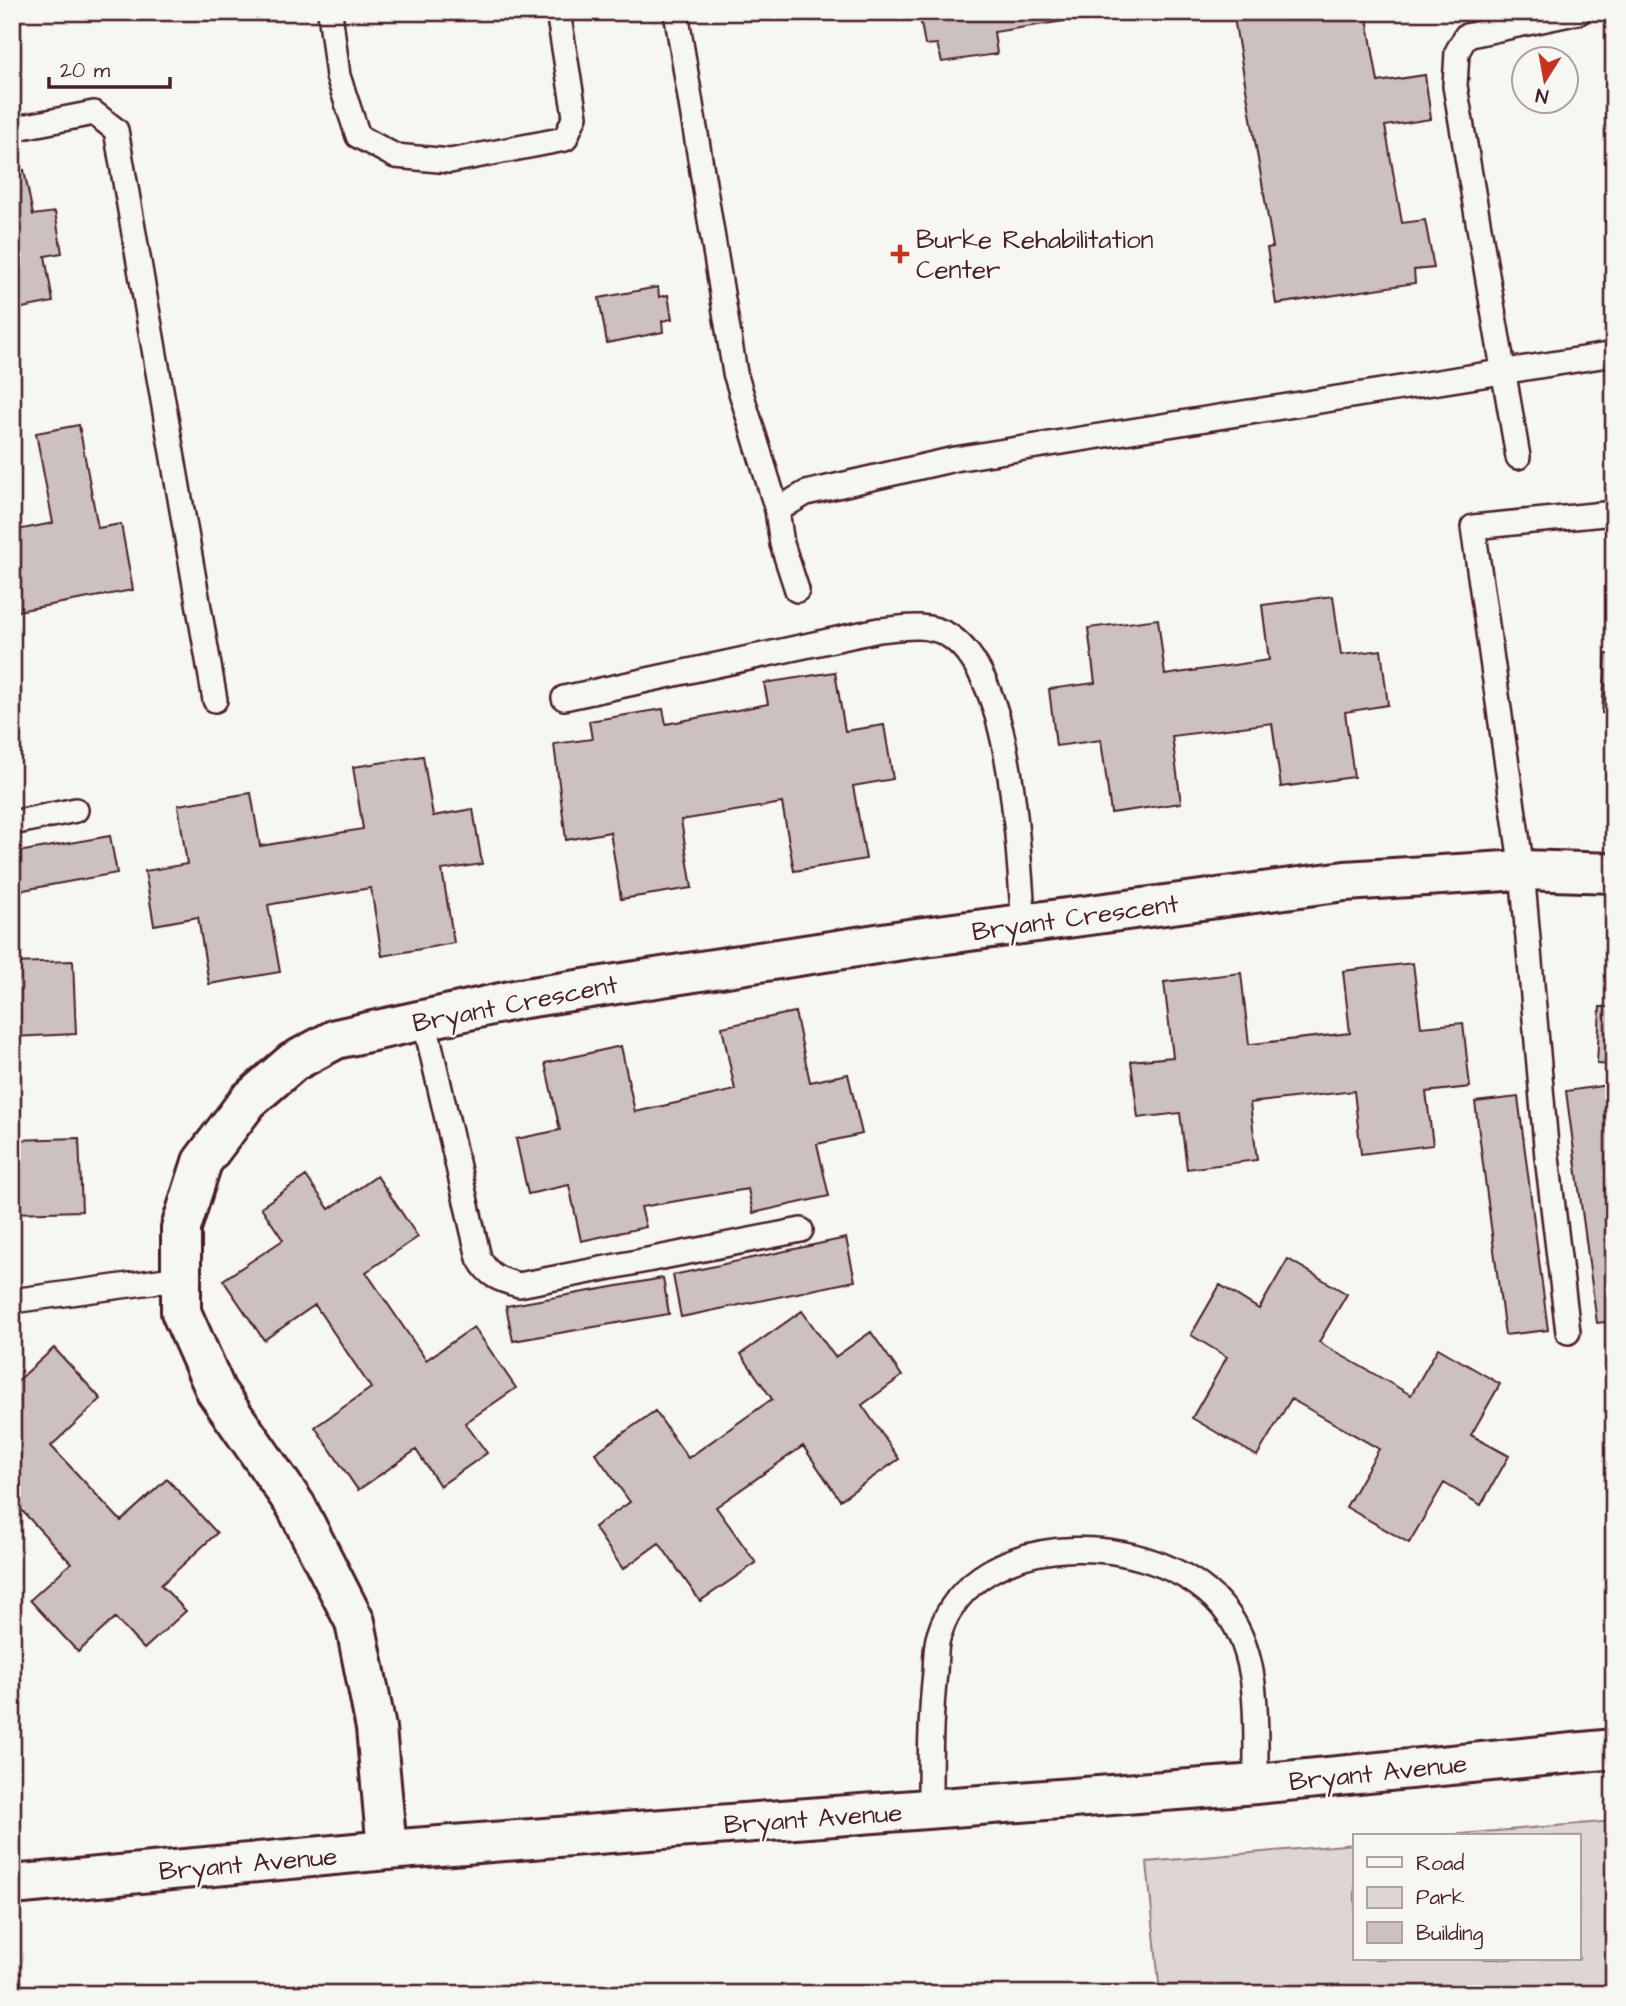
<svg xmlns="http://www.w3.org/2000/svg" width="1626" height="2006" font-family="'Architects Daughter',sans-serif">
  <rect width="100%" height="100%" fill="#f6f6f2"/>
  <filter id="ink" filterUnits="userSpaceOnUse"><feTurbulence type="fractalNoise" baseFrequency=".0143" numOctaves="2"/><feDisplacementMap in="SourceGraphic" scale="14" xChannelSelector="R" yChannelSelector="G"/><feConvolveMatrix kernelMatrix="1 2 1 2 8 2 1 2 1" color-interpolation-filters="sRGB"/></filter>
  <g filter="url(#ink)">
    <path fill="#ddd6d5" stroke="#947a80" stroke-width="2" d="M1614 1821V1994H1160L1147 1862 1355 1844V1959H1579V1836H1438Z"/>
    <path fill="#ccc1c0" stroke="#4a1f2b" stroke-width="2" d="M919 12H1122L994 32 997 54 942 62 937 44 925 45Z
      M1233 12H1366L1378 82 1425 75 1431 119 1385 126 1402 223 1425 220 1434 268 1414 270 1415 283 1276 304 1267 248 1273 247Z
      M24 170 33 215 55 212 62 253 45 256 53 302 12 310V172Z
      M658 287 659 297 668 295 672 319 662 321 663 332 607 343 599 298Z
      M79 425 98 528 121 524 133 590 12 612V531L53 523 36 433Z
      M1333 596 1341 655 1381 650 1388 705 1345 712 1354 777 1281 787 1272 723 1172 736 1181 803 1111 813 1101 740 1056 746 1049 689 1095 683 1088 628 1158 619 1165 675 1178 673 1269 660 1262 605Z
      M1606 654 1614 655V714L1602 713Z
      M835 672 845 731 884 725 893 779 853 786 866 859 794 871 782 803 681 820 692 888 621 899 610 832 566 840 554 744 592 739 589 721 663 709 666 724 768 704 764 683Z
      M423 756 433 816 473 809 482 864 442 870 454 943 382 956 371 888 278 903 268 905 280 972 209 984 198 917 154 925 145 871 187 864 178 805 251 793 260 846 363 829 353 767Z
      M110 836 117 873 12 892V853Z
      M73 961 76 1034 12 1037V963Z
      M1413 963 1421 1027 1463 1023 1470 1087 1426 1092 1433 1145 1361 1154 1354 1091 1250 1103 1257 1160 1187 1169 1180 1113 1138 1118 1131 1061 1173 1057 1164 982 1241 973 1249 1044H1252L1350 1033 1343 971Z
      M1600 1007H1614V1065L1597 1064Z
      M795 1012 810 1082 848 1074 862 1134 817 1144 829 1196 753 1213 748 1189 641 1207 646 1227 581 1241 569 1185 528 1194 516 1139 560 1130 545 1063 621 1046 635 1112 735 1090 722 1027Z
      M12 1076 14 1140 79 1138 82 1211 12 1213Z
      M1609 1085 1614 1121V1321L1597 1323 1566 1091Z
      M1518 1097 1548 1330 1505 1335 1475 1102Z
      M306 1176 329 1209 377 1176 418 1237 366 1272 426 1360 474 1327 516 1388 465 1423 487 1453 440 1486 416 1450 358 1490 315 1427 371 1388 315 1305 264 1340 223 1280 283 1240 261 1207Z
      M846 1238 855 1281 681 1317 673 1275Z
      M1288 1259 1347 1294 1319 1342 1332 1350 1411 1395 1438 1348 1500 1384 1471 1435 1509 1456 1481 1505 1444 1483 1409 1543 1346 1507 1379 1449 1291 1399 1257 1456 1192 1418 1227 1357 1191 1335 1220 1285 1259 1309Z
      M663 1278 669 1314 513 1341 506 1306Z
      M802 1311 835 1357 871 1332 902 1376 862 1405 899 1459 840 1500 803 1446 716 1507 756 1563 700 1601 659 1543 623 1569 594 1527 630 1502 595 1453 655 1411 688 1458 772 1399 741 1354Z
      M54 1348 101 1399 51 1446 121 1521 167 1479 217 1533 161 1585 186 1611 144 1649 115 1618 78 1652 30 1600 71 1563 12 1500V1386Z"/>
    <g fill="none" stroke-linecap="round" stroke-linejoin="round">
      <defs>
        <path id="lane" d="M330 12 338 76 358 136 395 156 450 161 565 139 575 116 558 12
          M676 12 735 373 777 510
          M12 129 94 113 116 130 215 700
          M1518 457 1455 86 1457 52 1466 36 1579 12
          M797 590 782 544 777 510 806 493 955 459 1614 354
          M564 698 879 630C901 628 927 622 948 635 1015 677 1017 850 1024 924
          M12 823 76 810
          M424 1019 479 1258C488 1276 500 1280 519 1285L801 1230
          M12 1301 181 1278
          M1568 1332 1547 1157 1522 870 1473 527 1614 513
          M930 1809C930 1763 930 1718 935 1672 936 1660 935 1646 939 1635 974 1520 1167 1529 1228 1614 1262 1661 1255 1729 1256 1784"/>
        <path id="street" d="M387 1850 376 1728 355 1622 296 1506 216 1391 181 1312V1228L202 1162 248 1101 293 1062 336 1039 519 999 909 939 1345 881 1522 870 1614 873"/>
        <path id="secondary" d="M12 1885 387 1850 1256 1784 1614 1749"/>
      </defs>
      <use href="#lane" stroke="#4a1f2b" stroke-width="28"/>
      <use href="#street" stroke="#4a1f2b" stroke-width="44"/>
      <use href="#secondary" stroke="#4a1f2b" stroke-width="44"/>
      <use href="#lane" stroke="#f6f6f2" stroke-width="23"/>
      <use href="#street" stroke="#f6f6f2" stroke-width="38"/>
      <use href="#secondary" stroke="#f6f6f2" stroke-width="38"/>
    </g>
  </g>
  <path fill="#c8321e" stroke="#f6f6f2" stroke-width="2.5" d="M896.5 243.5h7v7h7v7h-7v7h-7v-7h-7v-7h7z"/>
  <g text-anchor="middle" stroke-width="5" stroke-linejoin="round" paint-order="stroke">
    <g font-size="26" fill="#4a1f2b" stroke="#f6f6f2" text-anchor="start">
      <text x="916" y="248">Burke Rehabilitation<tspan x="916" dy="30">Center</tspan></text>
    </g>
    <g font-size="26" fill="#4a1f2b" stroke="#f6f6f2">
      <text transform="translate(1075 917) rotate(-8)" y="9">Bryant Crescent</text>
      <text transform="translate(515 1003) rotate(-11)" y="9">Bryant Crescent</text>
      <text transform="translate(1378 1772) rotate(-6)" y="9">Bryant Avenue</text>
      <text transform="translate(813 1818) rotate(-4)" y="9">Bryant Avenue</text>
      <text transform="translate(248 1863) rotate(-5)" y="9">Bryant Avenue</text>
    </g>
  </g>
  <rect width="1626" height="2006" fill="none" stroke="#f6f6f2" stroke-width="42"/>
  <rect x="21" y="21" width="1584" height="1964" fill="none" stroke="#4a1f2b" stroke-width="2.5" filter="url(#ink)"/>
  <rect x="1353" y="1834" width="228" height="126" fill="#f6f6f2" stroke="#b1a0a2" stroke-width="2"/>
  <rect x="1367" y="1857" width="35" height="10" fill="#f6f6f2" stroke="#b1a0a2" stroke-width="2"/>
  <text x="1416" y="1870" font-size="21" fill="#4a1f2b">Road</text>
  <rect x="1367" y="1887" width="35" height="21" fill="#ddd6d5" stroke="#b1a0a2" stroke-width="2"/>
  <text x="1416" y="1904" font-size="21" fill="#4a1f2b">Park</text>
  <rect x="1367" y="1922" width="35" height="21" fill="#ccc1c0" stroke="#b1a0a2" stroke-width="2"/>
  <text x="1416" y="1940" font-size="21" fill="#4a1f2b">Building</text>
  <g transform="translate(1545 80) rotate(191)"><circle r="33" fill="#f6f6f2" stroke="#b1a0a2" stroke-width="2"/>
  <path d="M0-5L12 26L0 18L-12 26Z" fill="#c8321e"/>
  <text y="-10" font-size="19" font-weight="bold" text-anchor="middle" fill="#4a1f2b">N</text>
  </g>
  <path d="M49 77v10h121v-10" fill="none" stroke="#4a1f2b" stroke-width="3.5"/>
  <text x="60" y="77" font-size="21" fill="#4a1f2b" stroke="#f6f6f2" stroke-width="5" paint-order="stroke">20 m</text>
</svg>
